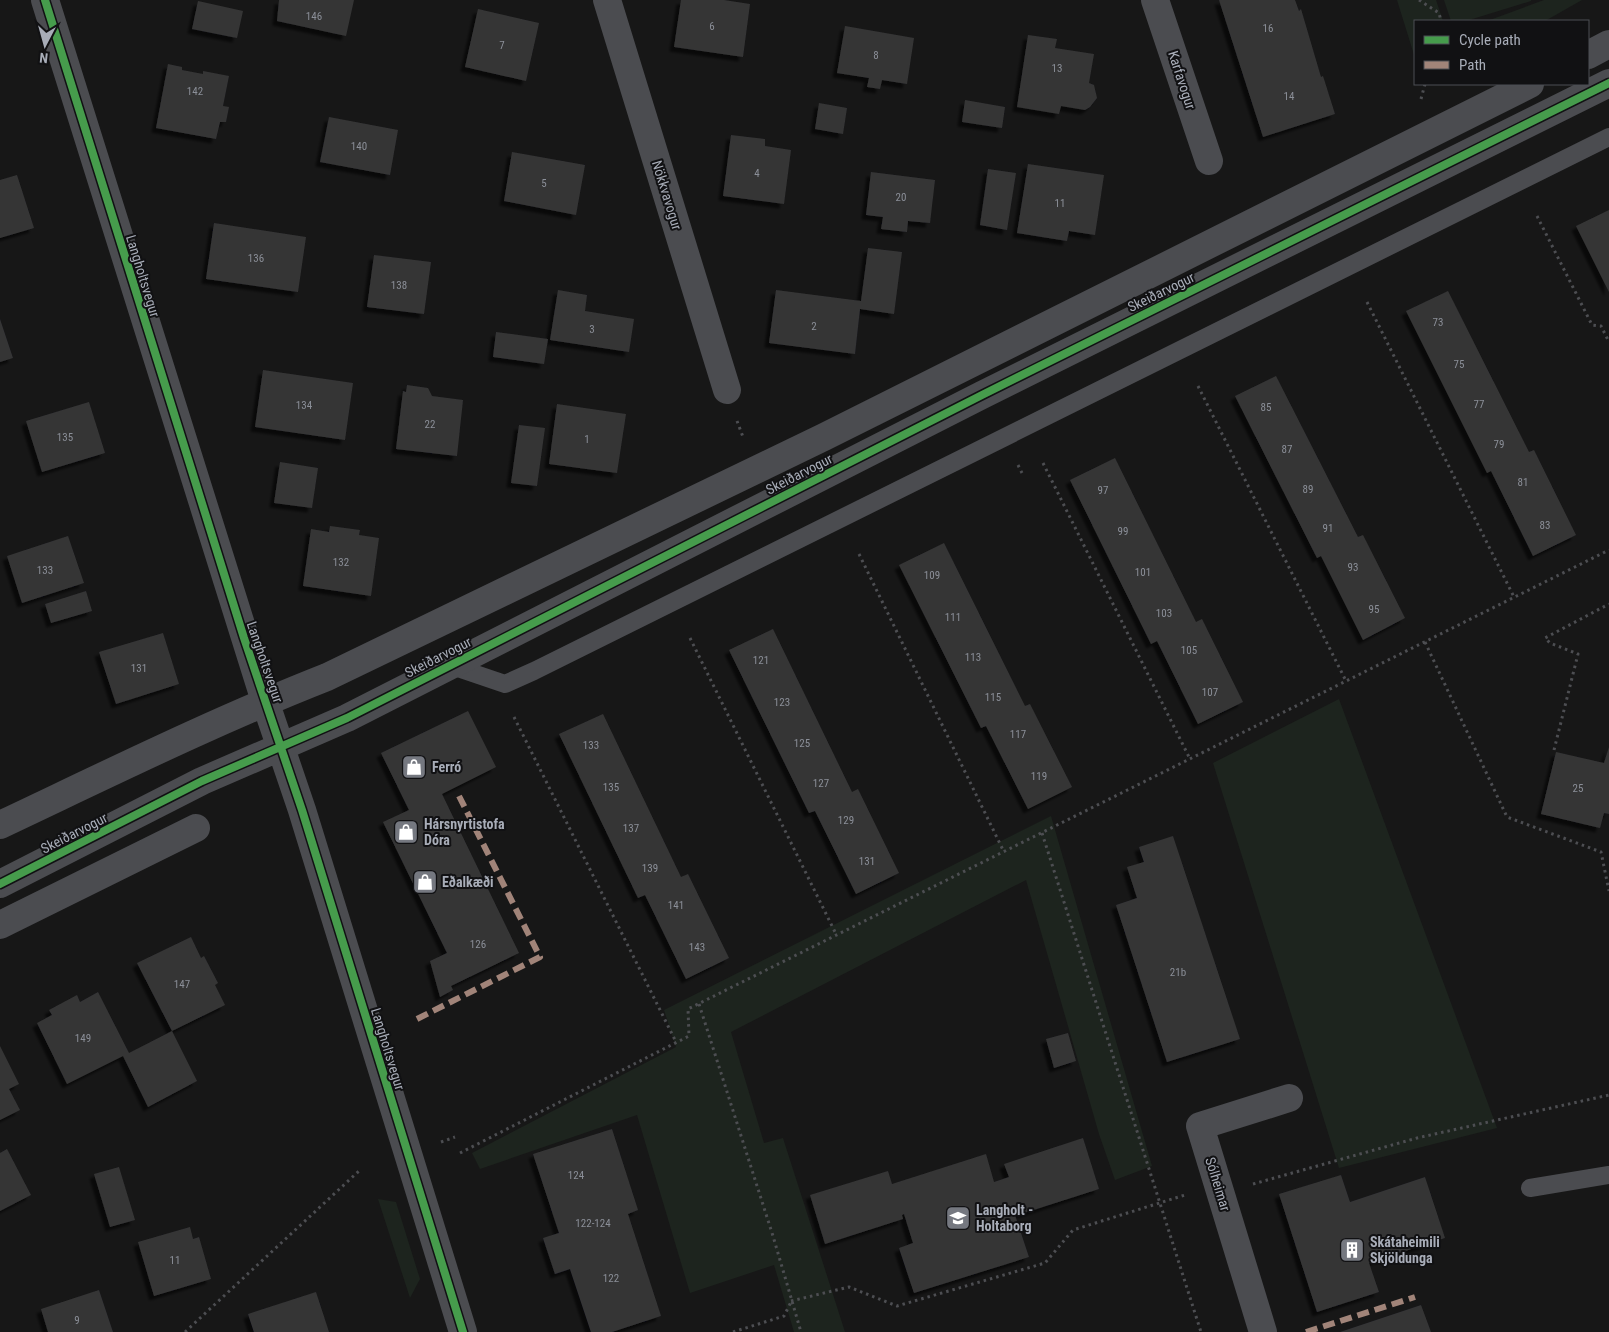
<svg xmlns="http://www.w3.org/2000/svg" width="1609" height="1332" font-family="'Roboto Condensed',sans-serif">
  <defs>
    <filter id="shadow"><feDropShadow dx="-4.5" dy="4.5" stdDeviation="1" flood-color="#0009"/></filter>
  </defs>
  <rect width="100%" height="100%" fill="#171717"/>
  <path fill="#1d241e" d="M1397 0H1436L1443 21H1415V58Z
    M1444 0H1531V1L1466 21H1451Z
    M1544 0H1582L1545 21H1487Z
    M1339 699 1497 1128 1339 1168 1213 763Z
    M1051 816 1152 1166 1115 1180 1099 1134 1026 880 731 1032 764 1143 783 1138 845 1332H794L774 1265 690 1293 637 1115 480 1169 472 1153 676 1047 664 1010Z
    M378 1199 396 1202 420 1279 410 1298Z"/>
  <path fill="#353536" filter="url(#shadow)" d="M279 0H354L346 36 277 21Z
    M681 0H724L750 4 743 57 674 47Z
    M1219 0H1295L1299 11 1301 9 1321 77 1323 76 1335 114 1263 137Z
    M198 1 243 11 237 38 192 29Z
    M478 9 539 23 526 81 465 67Z
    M845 26 914 38 907 84 882 80 880 89 867 87 869 78 837 73Z
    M1028 35 1057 39 1055 48 1094 54 1089 83 1094 85 1097 98 1090 107 1085 110 1061 106 1059 114 1017 107Z
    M168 64 182 67V70L203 74V71L229 76 223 106 229 107 226 122H220L216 139 156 128Z
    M965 100 1005 107 1002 128 962 122Z
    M819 103 847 108 843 134 815 129Z
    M329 117 398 130 390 175 320 162Z
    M731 135 765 139V146L791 150 784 204 723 196Z
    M512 152 585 165 576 215 504 201Z
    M1028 164 1104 175 1095 235 1069 231 1067 241 1017 233Z
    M988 169 1016 173 1007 230 980 225Z
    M871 172 935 180 930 223 908 221 907 232 881 229 883 217 866 215Z
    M17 175 34 228 0 238V180Z
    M1609 210V292L1576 226Z
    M214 223 306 237 298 292 206 279Z
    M868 248 902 252 894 314 860 309 855 354 769 343 776 290 861 301Z
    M374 255 431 262 424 314 367 307Z
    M558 290 587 295 585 311 634 319 629 352 550 340Z
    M1448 291 1529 452 1534 450 1576 535 1533 556 1491 471 1487 473 1406 311Z
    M0 319 13 358 0 362Z
    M496 332 548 339 544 364 493 357Z
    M263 370 353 383 345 440 255 427Z
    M1276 376 1358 537 1363 535 1405 618 1363 640 1321 556 1317 558 1235 396Z
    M407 385 428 388 432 396 463 400 457 456 396 449 403 391 406 392Z
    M89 402 105 453 42 472 26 421Z
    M557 404 626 414 617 473 549 464Z
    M519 425 545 428 537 486 511 483Z
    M1115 458 1196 622 1202 619 1243 702 1198 724 1157 641 1151 644 1070 480Z
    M280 462 318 468 312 508 274 503Z
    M330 526 360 530 359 535 379 538 371 596 303 586 311 529 329 532Z
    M68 536 84 583 22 603 7 556Z
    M944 543 1025 706 1030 704 1072 787 1028 809 986 726 981 728 899 565Z
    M86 591 92 611 51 623 45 604Z
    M773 629 852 792 858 789 899 873 856 894 815 811 809 813 729 650Z
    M163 633 179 684 116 704 99 652Z
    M468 711 496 767 442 794 519 953 451 986 453 990 440 997 430 961 447 953 383 822 409 810 381 753Z
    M603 714 681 877 688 874 729 958 686 979 645 895 638 898 559 734Z
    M1609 747V814L1604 813 1600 828 1541 814 1556 752 1604 763Z
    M1173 836 1240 1039 1167 1062 1116 905 1137 898 1127 867 1144 862 1139 847Z
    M191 937 201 958 204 956 218 983 215 985 225 1005 172 1031 197 1081 148 1107 123 1056 67 1084 37 1023 52 1015 49 1010 77 995 80 1002 98 992 129 1053 172 1031 137 963Z
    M1068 1033 1076 1061 1054 1068 1046 1039Z
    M0 1046 19 1084 9 1089 20 1110 0 1120Z
    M612 1129 638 1210 628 1214 661 1316 612 1332H591L570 1269 555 1274 543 1238 559 1233 533 1154Z
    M1083 1138 1099 1189 1021 1214 1019 1211 1014 1212 1029 1257 914 1293 899 1248 913 1243 904 1214 902 1215 903 1219 825 1244 810 1195 888 1171 892 1184 986 1154 994 1182 1009 1177 1004 1164Z
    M7 1149 31 1195 0 1211V1153Z
    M119 1167 135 1220 110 1227 94 1174Z
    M1341 1175 1350 1202 1425 1177 1445 1238 1369 1263 1379 1292 1317 1312 1279 1194Z
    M190 1227 193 1239 199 1237 211 1279 154 1296 138 1242Z
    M99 1290 113 1332H48L41 1309Z
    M316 1292 329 1332H254L248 1314Z
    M1421 1305 1431 1332H1340Z"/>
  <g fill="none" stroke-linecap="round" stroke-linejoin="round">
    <path stroke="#4d4e52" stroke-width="3" stroke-dasharray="2.5 4" stroke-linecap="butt" d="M1419 0 1439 13 1441 21
      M1421 99 1425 84
      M1537 216 1592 325 1601 326 1609 342
      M1367 302 1514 597
      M1198 386 1346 681
      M737 421 743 437
      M1043 463 1190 759
      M1018 465 1022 473
      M859 554 1004 852
      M690 638 836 934
      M1425 642 1507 817 1601 852 1609 891
      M514 717 676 1042
      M1554 750 1578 654 1550 643 1545 638 1609 604
      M1042 833 1201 1332
      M699 1004 773 1236 801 1332
      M441 1142 455 1137
      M460 1153 689 1036 688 1009 1609 550
      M1253 1184 1417 1138 1609 1095
      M791 1301 849 1287 897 1306 1045 1263 1073 1230 1185 1195
      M185 1332 360 1170
      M733 1332 784 1316 791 1302"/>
    <path stroke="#4b4c50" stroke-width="18" d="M449 665 505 684 534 671 1609 137
      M1530 1188 1609 1175"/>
    <path stroke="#4b4c50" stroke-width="28" d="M45 0 265 701
      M607 0 727 390
      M1155 0 1209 161
      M0 925 196 828
      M1263 1332 1200 1126 1289 1098"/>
    <path stroke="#4b4c50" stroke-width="28" d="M1588 55 1609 44
      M265 701 302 810 463 1332
      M0 825C108 774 215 721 327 677L824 437 1530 84
      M0 884 202 781 347 718 982 395 1609 83"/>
    <path stroke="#a18479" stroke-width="6" stroke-dasharray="12 6" stroke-linecap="butt" d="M417 1019 540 957 459 796
      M1306 1332 1415 1297"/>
    <defs>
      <path id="cycleway" d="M45 0 244 638 302 810 463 1332
        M0 884 202 781 347 718 982 395 1609 83"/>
    </defs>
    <use href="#cycleway" stroke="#111113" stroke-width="11"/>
    <use href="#cycleway" stroke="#469c4c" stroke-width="8"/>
  </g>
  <defs>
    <symbol id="shop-square" viewBox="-11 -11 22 22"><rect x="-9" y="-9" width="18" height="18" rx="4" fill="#757880" stroke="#111113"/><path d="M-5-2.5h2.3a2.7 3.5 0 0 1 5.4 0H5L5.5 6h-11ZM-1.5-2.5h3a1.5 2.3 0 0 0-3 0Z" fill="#fff"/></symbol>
    <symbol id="school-square" viewBox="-11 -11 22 22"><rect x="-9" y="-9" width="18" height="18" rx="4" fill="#757880" stroke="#111113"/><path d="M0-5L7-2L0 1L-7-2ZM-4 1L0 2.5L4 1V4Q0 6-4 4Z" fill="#fff"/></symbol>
    <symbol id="building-square" viewBox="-11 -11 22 22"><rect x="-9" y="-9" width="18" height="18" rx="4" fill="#757880" stroke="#111113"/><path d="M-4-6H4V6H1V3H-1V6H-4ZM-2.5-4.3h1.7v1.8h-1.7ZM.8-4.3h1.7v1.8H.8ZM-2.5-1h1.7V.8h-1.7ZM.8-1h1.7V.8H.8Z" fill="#fff"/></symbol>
  </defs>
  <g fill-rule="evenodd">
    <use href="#shop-square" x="400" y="753" width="28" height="28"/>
    <use href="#shop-square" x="392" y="818" width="28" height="28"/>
    <use href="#shop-square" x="411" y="868" width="28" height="28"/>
    <use href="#school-square" x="944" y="1204" width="28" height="28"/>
    <use href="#building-square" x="1338" y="1236" width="28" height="28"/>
  </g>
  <g text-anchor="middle" stroke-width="4" stroke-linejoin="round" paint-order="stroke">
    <g font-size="11" fill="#8b8f98">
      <text x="314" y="20">146</text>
      <text x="712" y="30">6</text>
      <text x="1268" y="32">16</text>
      <text x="502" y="49">7</text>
      <text x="876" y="59">8</text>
      <text x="1057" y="72">13</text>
      <text x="195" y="95">142</text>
      <text x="1289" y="100">14</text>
      <text x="359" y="150">140</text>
      <text x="757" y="177">4</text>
      <text x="544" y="187">5</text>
      <text x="901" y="201">20</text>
      <text x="1060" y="207">11</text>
      <text x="256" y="262">136</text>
      <text x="399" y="289">138</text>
      <text x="1438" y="326">73</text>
      <text x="814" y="330">2</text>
      <text x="592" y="333">3</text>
      <text x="1459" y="368">75</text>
      <text x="1479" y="408">77</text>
      <text x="304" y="409">134</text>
      <text x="1266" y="411">85</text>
      <text x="430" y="428">22</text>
      <text x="65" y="441">135</text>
      <text x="587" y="443">1</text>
      <text x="1499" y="448">79</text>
      <text x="1287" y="453">87</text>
      <text x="1523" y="486">81</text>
      <text x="1308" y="493">89</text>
      <text x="1103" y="494">97</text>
      <text x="1545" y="529">83</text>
      <text x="1328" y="532">91</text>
      <text x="1123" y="535">99</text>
      <text x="341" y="566">132</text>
      <text x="1353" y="571">93</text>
      <text x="45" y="574">133</text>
      <text x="1143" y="576">101</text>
      <text x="932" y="579">109</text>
      <text x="1374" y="613">95</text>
      <text x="1164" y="617">103</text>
      <text x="953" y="621">111</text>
      <text x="1189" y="654">105</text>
      <text x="973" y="661">113</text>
      <text x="761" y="664">121</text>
      <text x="139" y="672">131</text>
      <text x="1210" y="696">107</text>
      <text x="993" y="701">115</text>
      <text x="782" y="706">123</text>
      <text x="1018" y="738">117</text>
      <text x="802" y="747">125</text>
      <text x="591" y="749">133</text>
      <text x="1039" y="780">119</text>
      <text x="821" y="787">127</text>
      <text x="611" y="791">135</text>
      <text x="1578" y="792">25</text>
      <text x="846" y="824">129</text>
      <text x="631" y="832">137</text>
      <text x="867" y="865">131</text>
      <text x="650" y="872">139</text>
      <text x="676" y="909">141</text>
      <text x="478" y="948">126</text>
      <text x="697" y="951">143</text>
      <text x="1178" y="976">21b</text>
      <text x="182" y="988">147</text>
      <text x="83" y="1042">149</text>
      <text x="576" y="1179">124</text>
      <text x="593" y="1227">122-124</text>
      <text x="175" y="1264">11</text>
      <text x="611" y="1282">122</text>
      <text x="77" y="1324">9</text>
    </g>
    <g font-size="14" fill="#a8adb8" stroke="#111113">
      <text transform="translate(1182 80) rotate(72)" y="5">Karfavogur</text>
      <text transform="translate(667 195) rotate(73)" y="5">Nökkvavogur</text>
      <text transform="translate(143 276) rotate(73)" y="5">Langholtsvegur</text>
      <text transform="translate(1161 292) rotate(-26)" y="5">Skeiðarvogur</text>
      <text transform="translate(799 474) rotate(-27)" y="5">Skeiðarvogur</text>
      <text transform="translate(438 657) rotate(-27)" y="5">Skeiðarvogur</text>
      <text transform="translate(265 662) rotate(71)" y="5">Langholtsvegur</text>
      <text transform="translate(74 833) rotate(-27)" y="5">Skeiðarvogur</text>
      <text transform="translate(388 1049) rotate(73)" y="5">Langholtsvegur</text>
      <text transform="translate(1218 1184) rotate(73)" y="5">Sólheimar</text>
    </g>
    <g font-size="14" font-weight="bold" fill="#a8adb8" stroke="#111113" text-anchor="start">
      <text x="432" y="772">Ferró</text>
      <text x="424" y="829">Hársnyrtistofa<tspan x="424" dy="16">Dóra</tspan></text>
      <text x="442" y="887">Eðalkæði</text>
      <text x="976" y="1215">Langholt -<tspan x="976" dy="16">Holtaborg</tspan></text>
      <text x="1370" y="1247">Skátaheimili<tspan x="1370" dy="16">Skjöldunga</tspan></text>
    </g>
  </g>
  <rect x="1414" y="20" width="175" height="65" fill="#111113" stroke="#4d4f55"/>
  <rect x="1424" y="36" width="25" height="8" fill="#469c4c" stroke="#4d4f55"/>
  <text x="1459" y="45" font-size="15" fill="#a8adb8">Cycle path</text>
  <rect x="1424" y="61" width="25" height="8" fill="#a18479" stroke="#4d4f55"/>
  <text x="1459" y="70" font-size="15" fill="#a8adb8">Path</text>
  <g transform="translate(45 45) rotate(186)" stroke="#111113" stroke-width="4" paint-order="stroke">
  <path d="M0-4L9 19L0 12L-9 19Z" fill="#a8adb8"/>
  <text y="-8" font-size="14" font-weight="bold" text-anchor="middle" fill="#a8adb8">N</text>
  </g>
</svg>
